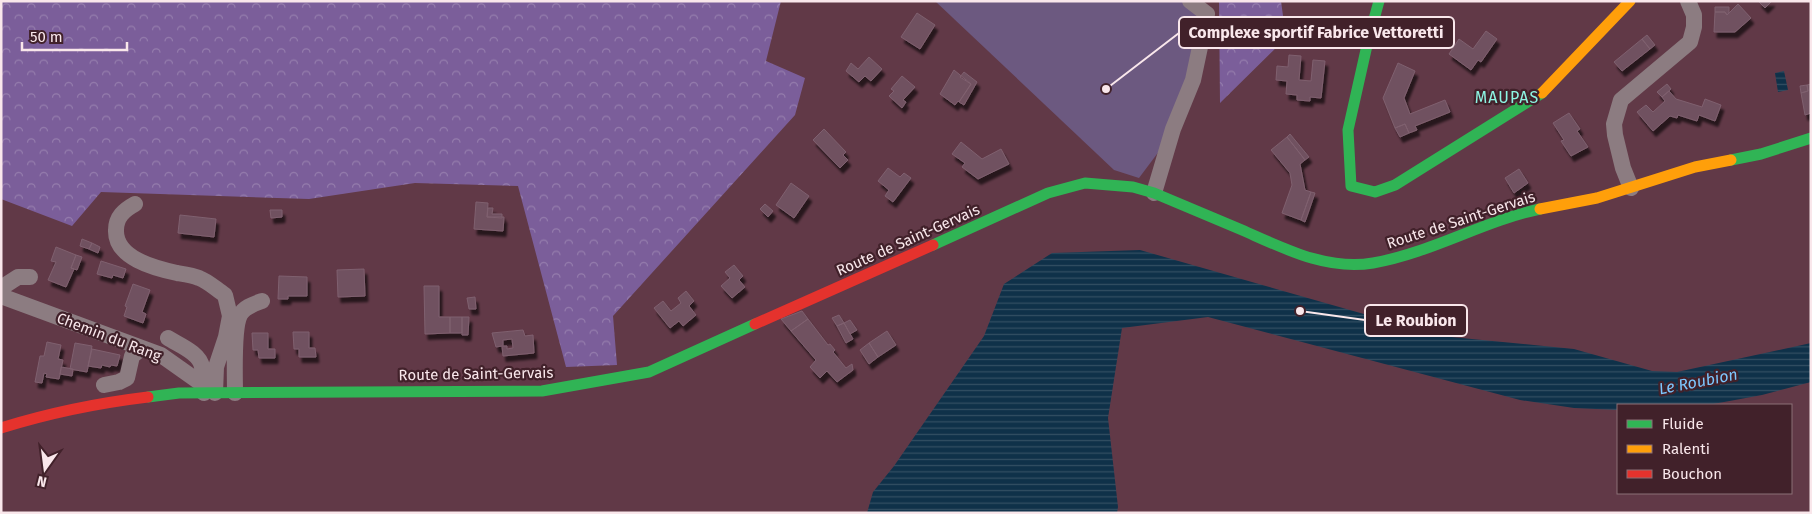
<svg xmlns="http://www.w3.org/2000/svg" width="1812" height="514" font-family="'Fira Sans',sans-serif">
  <defs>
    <pattern id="forest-crowns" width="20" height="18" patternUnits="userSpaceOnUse" patternTransform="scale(1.25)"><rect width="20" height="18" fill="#7b5e9a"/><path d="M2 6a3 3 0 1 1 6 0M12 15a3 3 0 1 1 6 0" fill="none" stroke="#957dad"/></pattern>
    <pattern id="water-rules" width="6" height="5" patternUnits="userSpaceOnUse" patternTransform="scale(1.25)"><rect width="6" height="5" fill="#0f3149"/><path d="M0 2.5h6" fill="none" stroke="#334f63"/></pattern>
    <filter id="shadow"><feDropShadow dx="3" dy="5.5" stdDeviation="1" flood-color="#0009"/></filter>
  </defs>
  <rect width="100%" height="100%" fill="#613947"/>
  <path fill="url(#forest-crowns)" d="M1 1H781L766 61 805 78 795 115 613 316 617 365 566 367 518 186 415 183 309 199 101 192 72 226 1 199Z
    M1219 1H1281L1286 38 1220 103Z"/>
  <path fill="#6c5980" d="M935 1H1191L1200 13 1201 39 1169 138 1139 178 1114 170Z"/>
  <path fill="url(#water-rules)" d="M1784 71 1788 90 1778 92 1775 73Z
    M1140 250 1441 336 1574 349 1652 371 1677 372 1811 343V382L1762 395 1708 405H1618V410L1574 408 1520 400 1208 317 1122 328 1108 418 1118 507 1117 513H867L873 492 894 466 984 336 1004 284 1052 253Z"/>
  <path fill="#705160" stroke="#7f606f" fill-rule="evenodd" filter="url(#shadow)" d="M1758 1H1772L1765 8Z
    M1738 4 1751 18 1735 32H1714L1715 12H1725L1727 15Z
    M1715 7H1729V13L1727 15 1725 12H1715Z
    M917 13 935 25 920 49 901 37Z
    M1486 31 1497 39 1481 62 1478 60 1471 70 1449 54 1459 39 1473 49Z
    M1647 35 1655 45 1650 49 1642 39Z
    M1642 39 1650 49 1622 71 1614 62Z
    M1289 55 1301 56 1299 80 1311 81 1313 60 1325 61 1321 98 1310 97V101L1297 100V95L1286 94 1287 81 1276 80 1277 66 1288 67Z
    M869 57 882 69 871 81 865 76 859 82 846 71 851 63 858 69Z
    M1398 63 1415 71 1404 98 1410 114 1445 100 1450 112 1415 126 1417 130 1409 133 1405 124 1395 128 1383 98Z
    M954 70 971 84 959 102 958 101 955 105 940 94Z
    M964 72 977 82 964 105 959 102 971 84 960 77Z
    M902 76 915 87 903 100 906 102 902 108 889 96 894 91 891 89Z
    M1667 84 1671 89 1662 97 1657 92Z
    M1811 84V113L1805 115 1801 93 1808 91 1807 85Z
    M1807 85 1808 91 1801 93 1800 86Z
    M1669 91 1676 99 1702 107 1705 99 1721 105 1715 121 1699 115 1697 121 1678 115 1677 118 1670 116 1653 131 1637 112 1646 105 1653 112 1665 101 1662 97Z
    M1569 113 1580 129 1577 131 1588 147 1571 156 1561 141 1564 140 1553 123Z
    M1405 124 1409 133 1400 137 1395 128Z
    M824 129 846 152 843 155 848 160 840 168 813 140Z
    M1290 134 1309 157 1305 160 1287 137Z
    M1287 137 1305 160 1300 164 1305 190 1311 192 1301 220 1282 213 1292 185 1290 173 1271 150Z
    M961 142 982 159 1001 149 1009 164 978 179 962 167 965 163 952 154Z
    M888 168 900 177 904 173 911 178 893 202 885 196 889 190 878 181Z
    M1519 169 1528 183 1514 193 1505 178Z
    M791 183 809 196 794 218 776 205Z
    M1311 192 1315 193 1305 222 1301 220Z
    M476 202 488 203 487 217H504L503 231 474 229Z
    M765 204 773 211 768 217 760 209Z
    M488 208H493L492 214H502V218L487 217Z
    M270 210H282V217L271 218Z
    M180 215 216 219 214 237 178 233Z
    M82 239 92 243 89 249 80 246Z
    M92 243 100 247 98 253 89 249Z
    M56 247 76 255 71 268 74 269 66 287 48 280 56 262 51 261Z
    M76 255 82 257 77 270 71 268Z
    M101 261 126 269 123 278 113 275 112 278 97 274Z
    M734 265 743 276 739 280 745 287 732 298 721 286 730 278 725 272Z
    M364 269 365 296 338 297 337 270Z
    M279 276 307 277V296H288V299H278Z
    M133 284 150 290 142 312 146 314 143 323 124 316 127 307 125 306Z
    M424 286H439V317H450V333L425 334Z
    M686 291 694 301 689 306 696 315 683 326 679 321 670 328 654 308 663 301 671 311 681 303 678 298Z
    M475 297 476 309H469L467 298Z
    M802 311 808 319 791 331 781 319Z
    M839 315 844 323 837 326 832 318Z
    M450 317H462V333H450Z
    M462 317H469L468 335H462Z
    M808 319 828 345 830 344 835 350 833 352 846 368 852 364 853 370 837 382 827 371 820 378 810 367 816 360 791 331Z
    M850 320 857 330 850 334 844 323Z
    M844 323 853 339 846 343 837 326Z
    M523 330 525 336 533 335 534 353 503 356 502 346 496 347 492 333ZM512 339 513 348 507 349V346H503V340Z
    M887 331 896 345 878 357 869 343Z
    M293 332H309V348H315L316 357H299V349H294Z
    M252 333H268V349H275V358H259L258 350H253Z
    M47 342 61 345 58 359 63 360 59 379 46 377 47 374 44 373 42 383 35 382 40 356H44Z
    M75 343 92 346 87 372 70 369Z
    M869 343 878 357 869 364 860 350Z
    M92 349 120 355 117 366 111 365 110 367 102 365 101 368 88 366Z
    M61 367 73 369 72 376 60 374Z"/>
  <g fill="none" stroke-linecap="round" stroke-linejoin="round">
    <path stroke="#8c7c81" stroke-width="16" d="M1631 188 1623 168 1615 135 1614 124 1621 100 1690 42 1694 27V15L1688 1
      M1154 193 1173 129 1193 80 1207 14 1190 1
      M135 204C124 210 116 217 116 230 115 258 154 268 177 273 184 274 193 275 199 278 208 281 217 290 225 295L230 316 226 337 216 367 215 393
      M1 288 18 277H30
      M1 296 161 355 202 384 204 393
      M168 338C179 345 200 353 202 367 203 372 202 379 202 384
      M104 385 119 382 127 378 132 356 142 348
      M235 393C235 376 233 328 240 315 244 307 254 304 262 301"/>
    <path stroke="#30b455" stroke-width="11" d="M1379 1 1368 41 1348 130 1351 186 1375 192 1395 185 1542 93
      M1731 160 1761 154 1811 138
      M933 245 1048 193 1085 183 1133 187 1154 193C1183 205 1213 218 1242 230 1283 248 1327 271 1373 263 1431 253 1483 221 1540 209
      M148 397 179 393 542 391 649 372 755 324"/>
    <path stroke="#ff9f0a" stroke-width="11" d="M1542 93 1630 1
      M1540 209 1597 198 1695 167 1731 160"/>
    <path stroke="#e5322d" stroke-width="11" d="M755 324 933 245
      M1 428C49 413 98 403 148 397"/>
  </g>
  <g text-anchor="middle" stroke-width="4.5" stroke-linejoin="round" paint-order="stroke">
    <g font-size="15" fill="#f9e7eb" stroke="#41212a">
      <text transform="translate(1461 220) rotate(-18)" y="5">Route de Saint-Gervais</text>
      <text transform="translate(908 240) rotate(-24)" y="5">Route de Saint-Gervais</text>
      <text transform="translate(109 337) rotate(21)" y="5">Chemin du Rang</text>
      <text transform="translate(476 374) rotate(-1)" y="5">Route de Saint-Gervais</text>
    </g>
    <g font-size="16" letter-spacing="1" fill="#8df4e2" stroke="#41212a">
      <text x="1507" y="103">MAUPAS</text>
    </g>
    <g font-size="16" font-style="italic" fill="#7dc8ff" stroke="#41212a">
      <text transform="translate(1698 381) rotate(-11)" y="6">Le Roubion</text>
    </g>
  </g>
  <path fill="none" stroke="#f9e7eb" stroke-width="2" d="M1106 89L1179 33M1300 311L1365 320"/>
  <g fill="#f9e7eb" stroke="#41212a" stroke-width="2">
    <circle cx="1106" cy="89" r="5"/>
    <circle cx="1300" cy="311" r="5"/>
  </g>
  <g fill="#41212a" stroke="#f9e7eb" stroke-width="2">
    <rect x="1179" y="17" width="275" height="31" rx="5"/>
    <rect x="1365" y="305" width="102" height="31" rx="5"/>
  </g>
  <g font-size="16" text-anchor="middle" font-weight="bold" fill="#f9e7eb">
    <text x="1316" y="38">Complexe sportif Fabrice Vettoretti</text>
    <text x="1416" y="326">Le Roubion</text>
  </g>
  <rect width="1812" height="514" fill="none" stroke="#f9e7eb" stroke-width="5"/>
  <rect x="1617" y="404" width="175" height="90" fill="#41212a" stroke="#8b7077"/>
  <rect x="1627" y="420" width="25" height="8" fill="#30b455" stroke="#8b7077"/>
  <text x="1662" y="429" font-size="15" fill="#f9e7eb">Fluide</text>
  <rect x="1627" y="445" width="25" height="8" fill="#ff9f0a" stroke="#8b7077"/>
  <text x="1662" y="454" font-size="15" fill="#f9e7eb">Ralenti</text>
  <rect x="1627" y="470" width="25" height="8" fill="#e5322d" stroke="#8b7077"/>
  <text x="1662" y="479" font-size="15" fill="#f9e7eb">Bouchon</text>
  <g transform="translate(45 469) rotate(194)" stroke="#41212a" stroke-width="4" paint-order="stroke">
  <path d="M0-4L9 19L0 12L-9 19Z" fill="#f9e7eb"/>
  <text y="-8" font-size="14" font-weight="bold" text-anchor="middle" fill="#f9e7eb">N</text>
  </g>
  <path d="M22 42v8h105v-8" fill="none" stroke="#f9e7eb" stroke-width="2.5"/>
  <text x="30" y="42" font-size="15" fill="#f9e7eb" stroke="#41212a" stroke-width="4" paint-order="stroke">50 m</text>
</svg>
